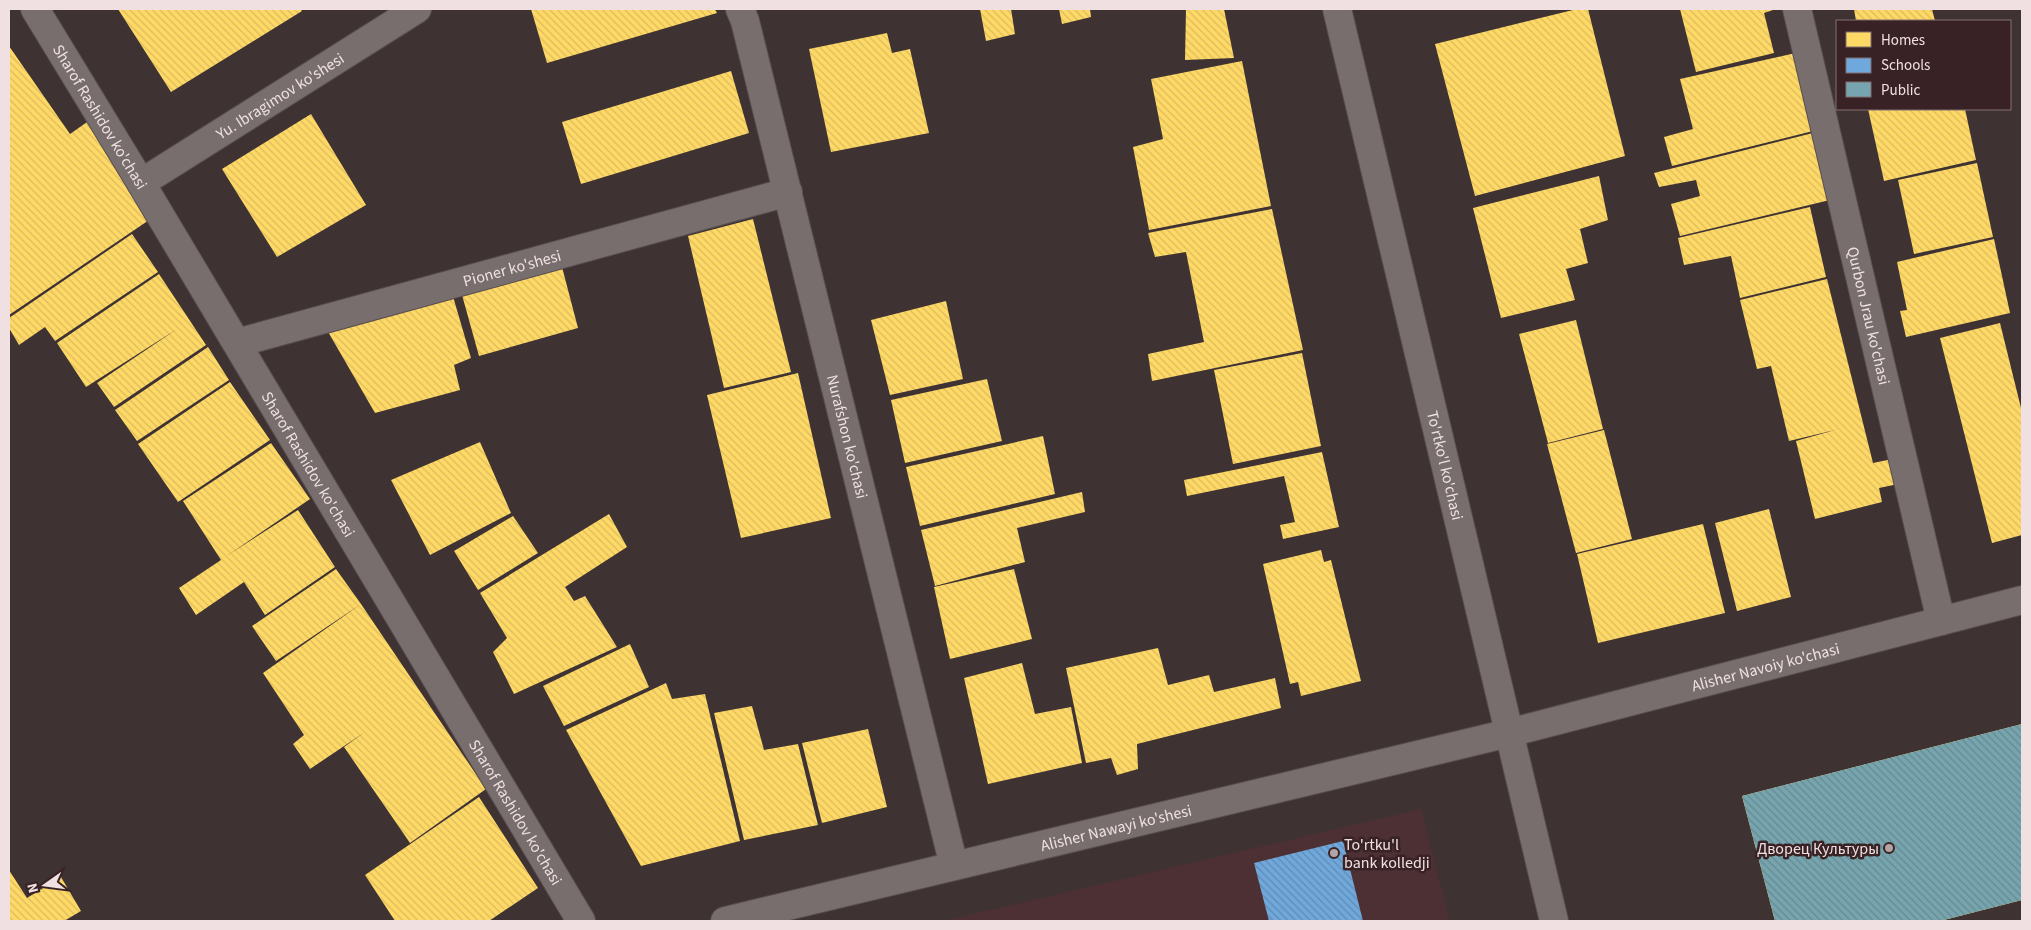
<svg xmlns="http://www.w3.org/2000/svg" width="2031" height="930" font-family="'Source Sans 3',sans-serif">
  <defs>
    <pattern id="homes-back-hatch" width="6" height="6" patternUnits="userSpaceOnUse" patternTransform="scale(1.25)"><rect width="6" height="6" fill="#ffd966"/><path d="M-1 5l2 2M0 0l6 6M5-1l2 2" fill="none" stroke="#dabb5f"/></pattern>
    <pattern id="schools-back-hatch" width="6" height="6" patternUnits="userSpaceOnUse" patternTransform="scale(1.25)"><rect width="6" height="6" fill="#6fa8dc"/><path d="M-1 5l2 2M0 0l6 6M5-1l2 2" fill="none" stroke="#638aae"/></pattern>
    <pattern id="public-back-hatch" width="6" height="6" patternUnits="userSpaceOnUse" patternTransform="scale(1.25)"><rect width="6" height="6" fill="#76a5af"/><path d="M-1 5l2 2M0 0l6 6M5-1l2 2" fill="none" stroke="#68888f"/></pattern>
  </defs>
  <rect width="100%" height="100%" fill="#3e3233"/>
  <path fill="#4d3034" d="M1421 809 1450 921H943Z"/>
  <path fill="url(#homes-back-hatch)" d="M118 9H300L302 11 171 92Z
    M531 9H715L717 13 547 63Z
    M980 9H1011L1015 34 986 41Z
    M1059 9H1090L1091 17 1062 24Z
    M1186 9H1224L1234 58 1185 60Z
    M1577 9H1588L1625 156 1475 196 1435 44Z
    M1680 9H1776L1764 13 1774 53 1696 72Z
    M1854 9H1932L1935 21H1856Z
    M887 33 892 53 910 49 929 133 831 152 809 49Z
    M9 46 70 134 90 120 155 216 9 315Z
    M1800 52 1817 130 1672 166 1664 137 1693 129 1680 79Z
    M1242 61 1271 206 1149 230 1133 147 1163 139 1151 79Z
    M731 71 749 133 581 184 562 122Z
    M1868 109H1965L1976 160 1884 181Z
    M311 114 366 205 277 257 222 169Z
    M1817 132 1834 199 1680 236 1671 204 1700 196 1696 180 1659 187 1654 173Z
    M1977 163 1993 237 1914 254 1898 180Z
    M1599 176 1608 220 1580 229 1588 263 1566 269 1575 300 1501 318 1473 208Z
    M1810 207 1826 277 1740 298 1731 256 1684 265 1678 238Z
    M1272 209 1303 350 1152 381 1148 354 1204 342 1186 252 1155 257 1148 233Z
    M753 219 791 372 724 388 688 236Z
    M132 234 158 272 55 341 45 327 19 345 9 328V318Z
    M1994 239 2010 313 1906 337 1900 311 1907 310 1897 262Z
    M562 267 578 328 479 356 457 277Z
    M159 274 206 345 114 407 97 383 177 329 86 387 57 343Z
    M1827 279 1873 463 1897 458 1903 483 1879 488 1882 502 1815 519 1796 441 1835 430 1789 441 1771 366 1757 369 1740 300Z
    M452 293 471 358 454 365 460 390 375 413 327 330Z
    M946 301 963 379 890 395 871 320Z
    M1576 320 1603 429 1548 443 1519 334Z
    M2000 323 2022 412V535L1992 543 1940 338Z
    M208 347 229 380 137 441 115 410Z
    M1302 353 1321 446 1233 464 1214 370Z
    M798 373 831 518 741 538 707 395Z
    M987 379 1002 441 905 463 891 400Z
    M230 382 270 440 178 502 138 444Z
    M1604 430 1632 539 1576 553 1547 444Z
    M1043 436 1055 494 920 526 906 467Z
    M480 442 511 513 430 555 391 480Z
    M271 443 310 499 228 555 298 510 335 567 265 615 244 582 196 615 179 588 221 560 183 501Z
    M1322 452 1339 527 1283 539 1280 525 1295 522 1284 476 1187 496 1184 480Z
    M1082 492 1085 512 1017 528 1025 562 935 586 921 530Z
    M1769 509 1791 597 1737 611 1715 523Z
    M609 514 627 547 565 587 574 601 585 596 617 647 514 694 493 652 507 638 480 593Z
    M513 516 538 553 478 590 454 551Z
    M1703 524 1725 613 1598 643 1577 554Z
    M1321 550 1324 562 1331 560 1361 681 1301 696 1298 682 1290 684 1263 564Z
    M336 569 361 604 276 661 252 626Z
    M1014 569 1032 639 950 659 934 587Z
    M361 604 486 789 410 843 344 747 365 732 310 769 293 744 304 735 263 673Z
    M630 644 649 687 564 726 543 686Z
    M1158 648 1168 685 1209 675 1214 692 1275 678 1281 708 1137 744 1138 769 1117 775 1111 758 1086 763 1066 668Z
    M1022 663 1035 714 1071 707 1082 763 988 784 964 678Z
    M666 683 672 699 705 694 740 841 641 866 566 730Z
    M752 706 764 750 798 744 818 825 744 840 714 713Z
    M2022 724V900L1940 921H1775L1742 796Z
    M868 729 887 807 822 823 802 743Z
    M479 797 538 888 489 921H395L365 875Z
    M9 870 27 898 61 877 81 911 64 921H9Z"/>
  <path fill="url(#schools-back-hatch)" d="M1343 841 1363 921H1269L1254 863Z"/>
  <path fill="url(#public-back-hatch)" d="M2022 724V900L1940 921H1775L1742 796Z"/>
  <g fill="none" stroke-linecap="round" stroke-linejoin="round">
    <defs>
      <g id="minor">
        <path id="s1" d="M35 9 141 183 581 921"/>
        <path id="s2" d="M740 9 745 21 954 866"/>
        <path id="s3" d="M1797 9 1941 621"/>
        <path id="s4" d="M141 183 417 9"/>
        <path id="s5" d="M237 343 788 192"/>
      </g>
      <g id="tertiary">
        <path id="s6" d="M1337 9 1554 921"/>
        <path id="s7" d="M725 921 1509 733 2022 600"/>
      </g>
    </defs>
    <use href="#minor" stroke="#594e4f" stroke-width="30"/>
    <use href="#tertiary" stroke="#594e4f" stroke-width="30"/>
    <use href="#minor" stroke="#786e6e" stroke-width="28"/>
    <use href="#tertiary" stroke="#786e6e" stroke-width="28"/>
  </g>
  <g fill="#b2a3a4" stroke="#392225" stroke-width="2">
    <circle cx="1889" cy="848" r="5"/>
    <circle cx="1334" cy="853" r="5"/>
  </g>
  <g text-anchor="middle" stroke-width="5" stroke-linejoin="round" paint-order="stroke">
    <g font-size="16" fill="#f0e0e1" stroke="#392225">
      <text dy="6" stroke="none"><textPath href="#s4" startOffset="164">Yu. Ibragimov ko'shesi</textPath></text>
      <text dy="6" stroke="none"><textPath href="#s1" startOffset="126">Sharof Rashidov ko'chasi</textPath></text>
      <text dy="6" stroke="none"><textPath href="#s5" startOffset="285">Pioner ko'shesi</textPath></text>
      <text dy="6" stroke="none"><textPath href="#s3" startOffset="315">Qurbon Jrau ko'chasi</textPath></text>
      <text dy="6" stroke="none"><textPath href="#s2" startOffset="441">Nurafshon ko'chasi</textPath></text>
      <text dy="6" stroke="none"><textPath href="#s1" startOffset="531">Sharof Rashidov ko'chasi</textPath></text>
      <text dy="6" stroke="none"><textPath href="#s6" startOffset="469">To'rtko'l ko'chasi</textPath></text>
      <text dy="6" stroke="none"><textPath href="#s7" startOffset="1071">Alisher Navoiy ko'chasi</textPath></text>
      <text dy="6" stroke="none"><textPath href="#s1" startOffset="936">Sharof Rashidov ko'chasi</textPath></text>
      <text dy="6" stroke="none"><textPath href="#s7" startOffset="402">Alisher Nawayi ko'shesi</textPath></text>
    </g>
    <g font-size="16" fill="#f0e0e1" stroke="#392225" text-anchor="start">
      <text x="1344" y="850">To'rtku'l<tspan x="1344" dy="18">bank kolledji</tspan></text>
      <text x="1879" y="854" text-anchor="end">Дворец Культуры</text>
    </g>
  </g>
  <rect width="2031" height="930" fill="none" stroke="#f0e0e1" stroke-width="20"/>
  <rect x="1836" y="20" width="175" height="90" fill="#392225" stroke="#826e70"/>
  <rect x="1846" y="32" width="25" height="15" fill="#ffd966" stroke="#826e70"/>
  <text x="1881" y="45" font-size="15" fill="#f0e0e1">Homes</text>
  <rect x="1846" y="58" width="25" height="15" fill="#6fa8dc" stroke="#826e70"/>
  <text x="1881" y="70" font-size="15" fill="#f0e0e1">Schools</text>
  <rect x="1846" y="82" width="25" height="15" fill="#76a5af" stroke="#826e70"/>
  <text x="1881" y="95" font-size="15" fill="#f0e0e1">Public</text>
  <g transform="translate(45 885) rotate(256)" stroke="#392225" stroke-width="4" paint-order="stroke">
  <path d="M0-4L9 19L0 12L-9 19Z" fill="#f0e0e1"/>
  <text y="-8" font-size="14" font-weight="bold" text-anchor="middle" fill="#f0e0e1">N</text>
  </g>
</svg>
